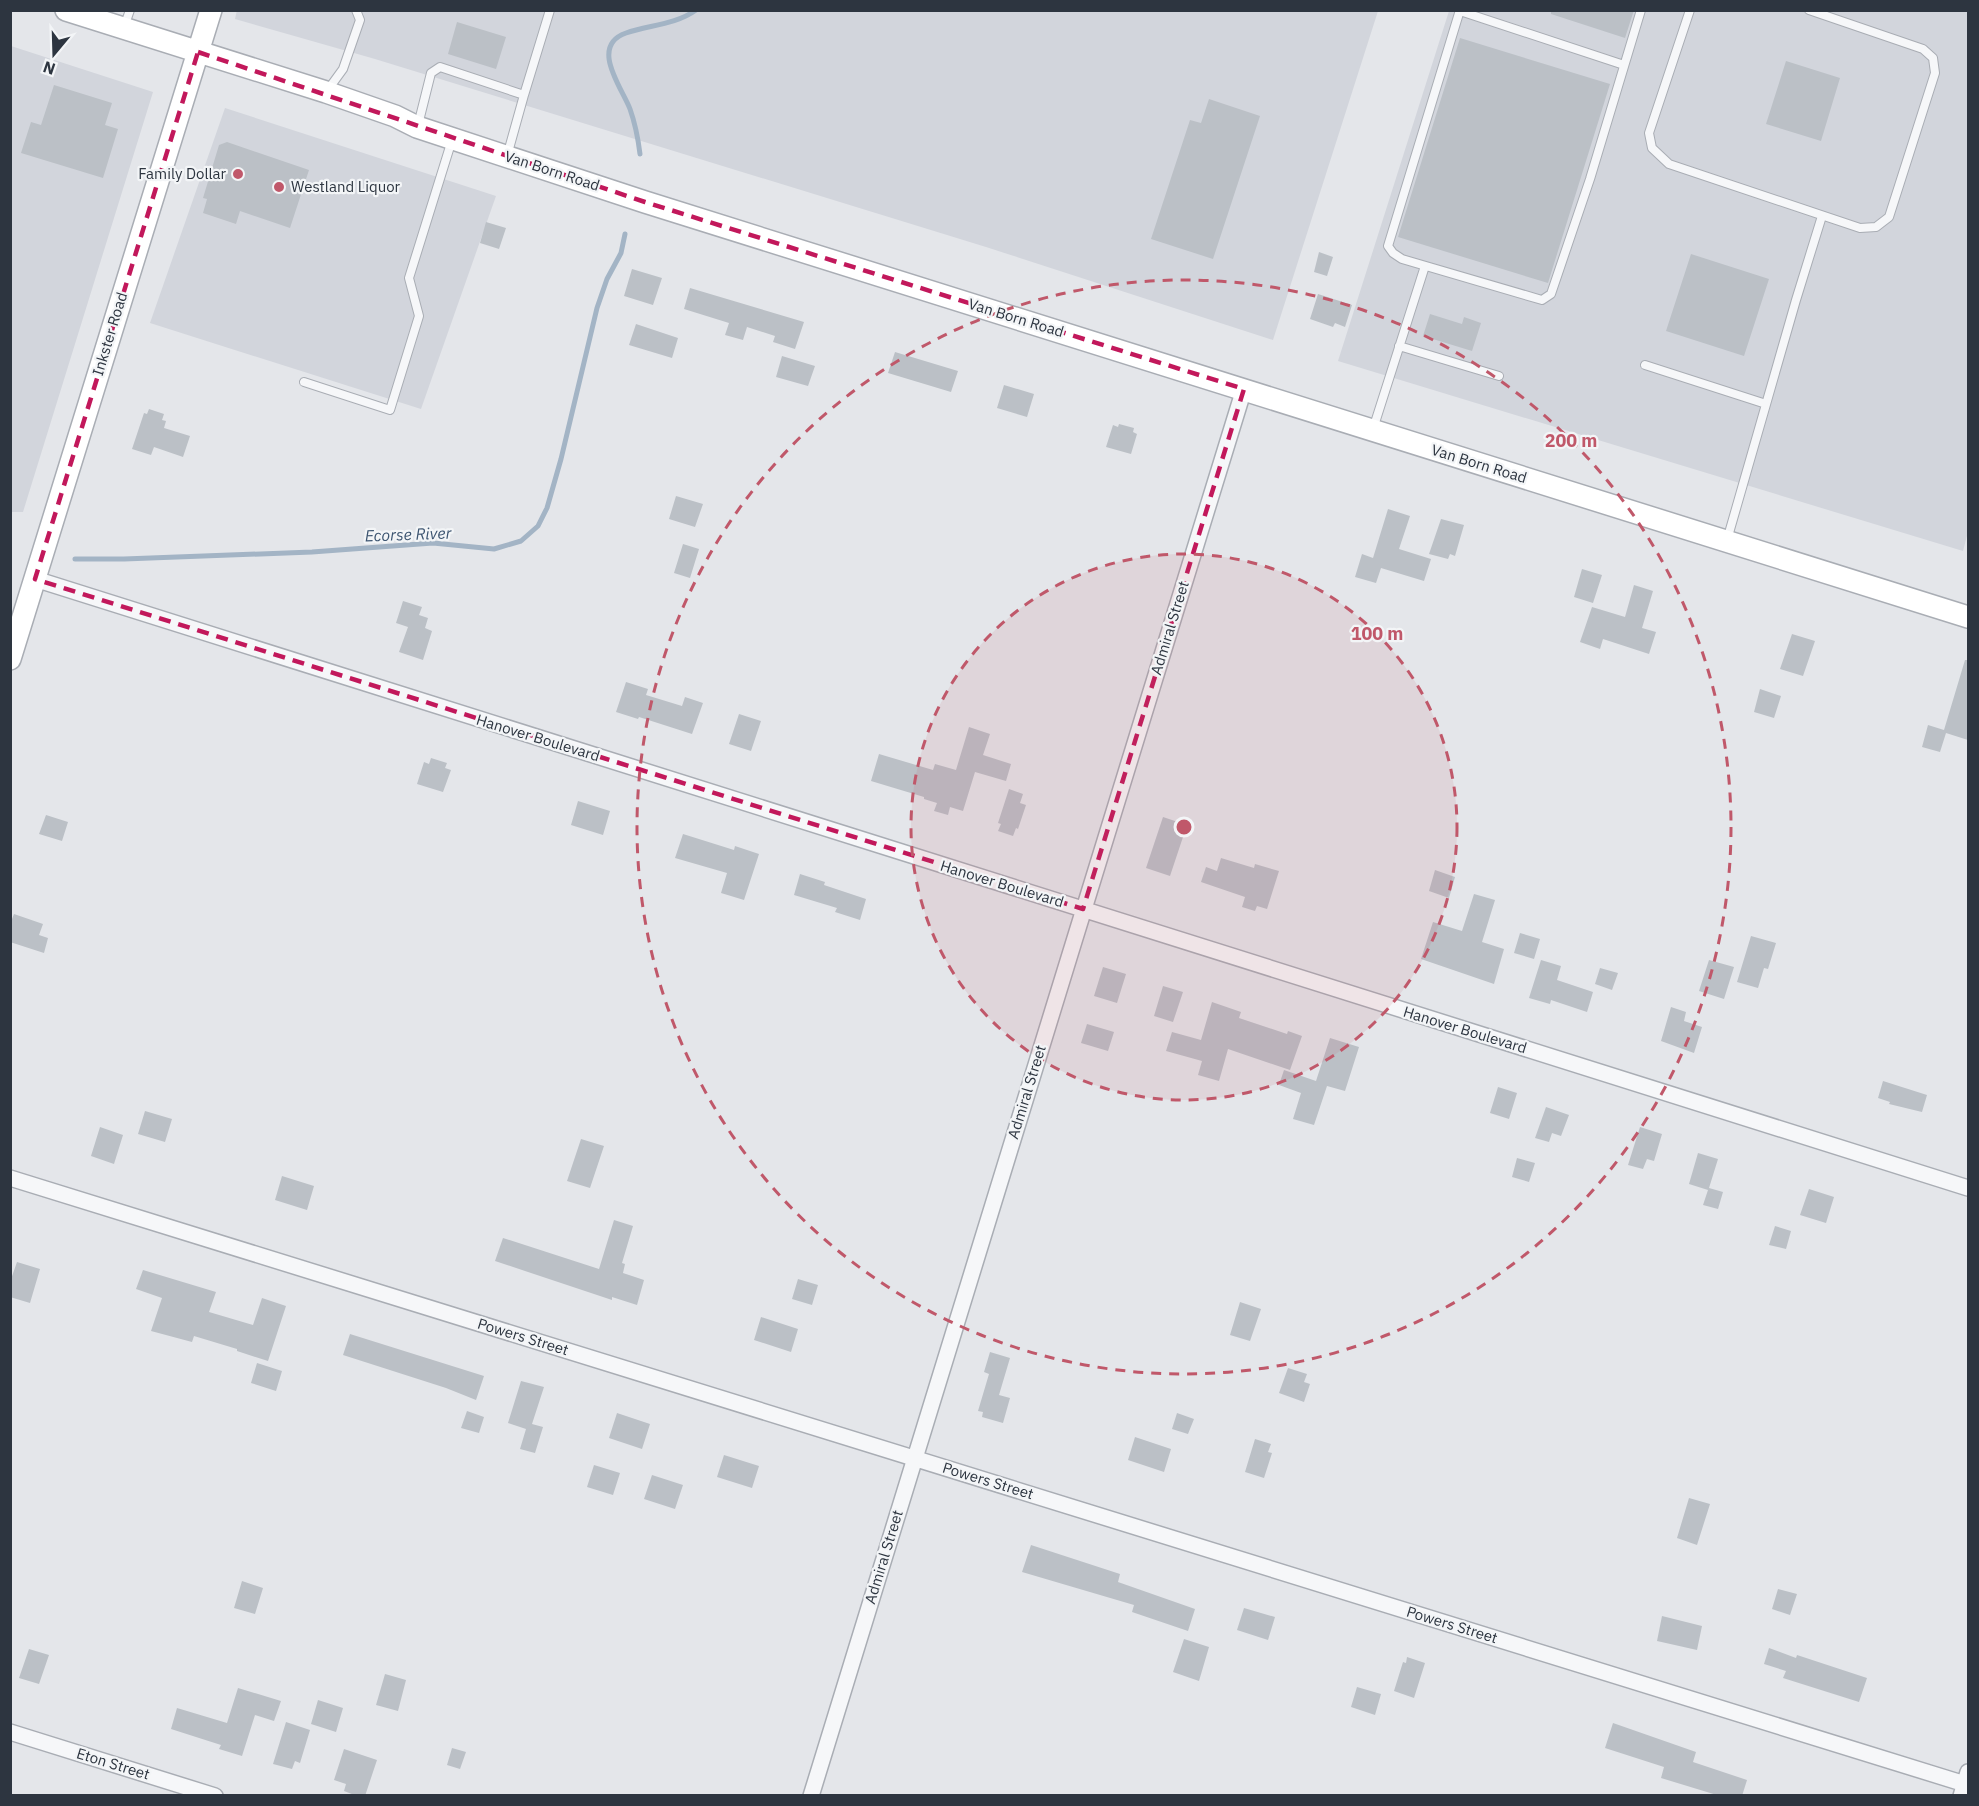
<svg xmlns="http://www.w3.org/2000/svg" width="1979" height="1806" font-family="'IBM Plex Sans',sans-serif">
  <rect width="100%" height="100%" fill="#e4e6ea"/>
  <path fill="#d2d5dc" d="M237 10 1378 11 1273 340 986 247 375 59 235 19Z
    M1449 11H1968V532L1963 551 1338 361Z
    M11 46 153 92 23 512H11Z
    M225 108 496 196 421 409 150 323Z"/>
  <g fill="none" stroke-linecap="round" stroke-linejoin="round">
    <path stroke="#a3b4c5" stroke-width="5" d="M640 154C638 138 635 123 630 109 622 88 589 46 626 33 649 25 675 25 696 10
      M75 559H124L312 552 433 543 494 549 521 541 538 526 547 508 561 459 597 308 607 279 621 253 625 234"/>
  </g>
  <path fill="#bbc0c6" d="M1551 10H1634L1625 38 1551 14Z
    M457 22 506 37 496 69 448 54Z
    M1460 38 1610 84 1548 283 1398 237Z
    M1786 61 1840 78 1821 141 1766 124Z
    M54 85 112 103 105 125 118 129 103 178 21 153 31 122 41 125Z
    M1209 99 1260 116 1213 259 1151 239 1190 120 1201 123Z
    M227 142 309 170 290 228 240 211 236 224 203 213 207 199 203 198 219 145Z
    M486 222 506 228 499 249 480 243Z
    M1319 252 1333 257 1327 276 1314 272Z
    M1691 254 1769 279 1744 356 1666 331Z
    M632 269 662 278 653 305 624 296Z
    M690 288 804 322 795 349 773 342 775 336 747 327 743 340 725 335 729 323 684 309Z
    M1318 294 1352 305 1345 327 1335 323 1333 327 1310 319Z
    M1430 314 1462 324 1464 317 1481 323 1472 351 1423 336Z
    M636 324 678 338 672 358 629 345Z
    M895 352 958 371 951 392 888 373Z
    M782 356 815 366 808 386 776 377Z
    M1004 385 1034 394 1027 417 997 408Z
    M149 409 164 414 162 420 166 421 164 428 190 436 183 457 154 447 151 455 132 449 144 413 147 414Z
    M1119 424 1134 428 1133 432 1137 434 1131 454 1106 447 1113 425 1118 427Z
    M676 496 703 504 695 527 669 519Z
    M1388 509 1410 516 1399 549 1431 559 1424 581 1381 568 1376 583 1355 577 1362 554 1373 558Z
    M1441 519 1464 525 1455 556 1450 554 1448 559 1429 554Z
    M683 544 699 549 690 578 674 573Z
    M1582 569 1602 575 1593 603 1574 597Z
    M1634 585 1653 591 1642 628 1656 632 1649 654 1603 639 1600 649 1580 642 1592 607 1625 617Z
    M403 601 422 607 419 615 428 618 425 628 432 631 423 660 399 652 408 627 396 623Z
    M1792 634 1815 641 1803 676 1780 669Z
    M1965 660H1968V740L1946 733 1940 752 1922 747 1928 725 1944 730Z
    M626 682 648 689 646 695 682 706 685 697 703 703 692 734 639 717 638 719 616 712Z
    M1760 689 1781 696 1774 718 1754 712Z
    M739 714 761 721 751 751 729 744Z
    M969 727 990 734 983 755 1011 764 1006 781 975 772 963 811 950 807 948 815 934 811 937 803 924 799V797L871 781 879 754 933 770 935 764 956 770Z
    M431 758 447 763 445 768 451 770 443 792 417 784 424 762 429 764Z
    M1009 789 1023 794 1020 803 1026 805 1018 829 1016 828 1013 836 998 831 1001 824 998 823Z
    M578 801 610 811 603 835 571 825Z
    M46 815 68 822 62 841 39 834Z
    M1163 817 1187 825 1170 876 1146 868Z
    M683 834 734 850 735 846 759 854 744 900 721 893 727 873 675 858Z
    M1221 858 1254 868 1255 864 1279 871 1267 909 1257 906 1255 911 1242 907 1245 897 1201 882 1206 867 1217 871Z
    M1435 870 1455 877 1449 898 1429 891Z
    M800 874 825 882 824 885 866 899 860 920 835 912 837 908 794 895Z
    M1474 894 1495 900 1482 942 1504 949 1494 984 1421 959 1433 922 1462 931Z
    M14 914 43 924 39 935 48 938 44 953 10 942V924Z
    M1520 933 1540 939 1534 959 1514 953Z
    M1751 936 1776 943 1768 969 1764 968 1758 988 1737 982Z
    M1541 960 1561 966 1557 980 1593 992 1587 1012 1551 1000 1550 1004 1529 998Z
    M1709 960 1734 967 1724 999 1699 991Z
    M1103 967 1126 974 1117 1003 1094 996Z
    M1600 968 1618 973 1612 990 1595 984Z
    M1163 986 1183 992 1173 1022 1154 1016Z
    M1212 1002 1241 1012 1239 1018 1287 1034 1288 1031 1302 1036 1290 1070 1228 1049 1219 1081 1198 1075 1202 1061 1166 1051 1172 1032 1201 1040Z
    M1671 1007 1686 1012 1684 1021 1702 1027 1694 1053 1661 1041Z
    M1087 1024 1114 1032 1108 1051 1081 1043Z
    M1330 1038 1359 1047 1345 1091 1327 1086 1314 1125 1293 1119 1301 1093 1279 1085 1284 1070 1316 1081Z
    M1883 1081 1927 1095 1922 1112 1889 1104 1890 1102 1878 1098Z
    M1498 1087 1517 1093 1509 1119 1490 1113Z
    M1546 1107 1569 1115 1561 1136 1552 1133 1549 1142 1535 1138Z
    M145 1111 172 1119 165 1142 138 1134Z
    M100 1127 123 1135 114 1164 91 1156Z
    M1640 1127 1662 1134 1654 1161 1647 1159 1643 1169 1628 1165Z
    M581 1139 604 1146 590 1188 567 1181Z
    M1698 1153 1718 1159 1709 1188 1723 1192 1718 1209 1703 1205 1708 1190 1689 1184Z
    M1517 1158 1535 1163 1529 1182 1512 1177Z
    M282 1176 314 1186 307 1210 275 1200Z
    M1809 1189 1834 1197 1826 1223 1800 1215Z
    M614 1220 633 1226 622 1263 625 1264 623 1273 644 1280 637 1305 612 1297V1300L495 1261 503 1238 599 1269Z
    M1775 1226 1791 1231 1786 1249 1769 1245Z
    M17 1262 40 1269 30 1303 10 1297V1282Z
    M143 1270 216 1292 209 1312 253 1325 262 1298 286 1306 268 1361 237 1351V1349L194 1336 192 1342 151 1331 162 1298 136 1289Z
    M798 1279 818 1285 812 1305 792 1299Z
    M1240 1302 1261 1309 1250 1341 1230 1335Z
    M761 1317 798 1329 791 1352 754 1340Z
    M350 1334 484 1376 476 1400 446 1388 343 1355Z
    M990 1352 1010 1358 999 1395 1010 1398 1003 1423 982 1417 983 1412 978 1411 989 1374 984 1372Z
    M257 1363 282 1371 276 1391 251 1383Z
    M1288 1368 1307 1374 1304 1382 1310 1384 1304 1402 1279 1393Z
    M521 1381 544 1387 532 1424 543 1427 535 1453 520 1449 526 1429 508 1423Z
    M467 1411 484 1417 479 1433 461 1428Z
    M617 1413 650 1424 642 1449 609 1438Z
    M1177 1413 1194 1419 1188 1434 1172 1429Z
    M1135 1437 1171 1449 1164 1472 1128 1460Z
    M1255 1439 1271 1444 1268 1452 1272 1453 1264 1478 1245 1472Z
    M724 1455 759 1466 752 1488 717 1477Z
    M594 1465 620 1473 613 1495 587 1487Z
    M652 1475 683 1485 675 1509 644 1499Z
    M1689 1498 1710 1504 1697 1545 1677 1538Z
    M1031 1545 1120 1574 1118 1582 1195 1609 1188 1631 1132 1612 1134 1605 1022 1572Z
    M242 1581 263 1588 255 1614 234 1608Z
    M1778 1589 1797 1594 1790 1615 1772 1609Z
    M1244 1608 1275 1617 1268 1640 1237 1630Z
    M1662 1616 1702 1626 1697 1650 1657 1641Z
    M1184 1639 1209 1647 1199 1681 1173 1672Z
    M1769 1648 1796 1658 1797 1655 1867 1678 1859 1702 1783 1678 1786 1671 1764 1664Z
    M29 1649 49 1655 39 1684 19 1678Z
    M1407 1657 1425 1663 1414 1698 1394 1691 1403 1662 1406 1663Z
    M385 1674 406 1680 398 1711 376 1705Z
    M1357 1687 1381 1694 1375 1715 1351 1707Z
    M238 1688 281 1701 274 1721 255 1715 242 1756 219 1749 221 1745 171 1729 177 1708 227 1723Z
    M318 1700 343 1708 336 1732 311 1724Z
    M286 1722 310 1730 300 1763 295 1761 292 1769 273 1764Z
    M1613 1723 1696 1752 1693 1762 1747 1780 1742 1796H1720L1661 1778 1664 1767 1605 1748Z
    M452 1748 466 1752 460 1769 447 1765Z
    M344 1749 377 1760 365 1796H357L344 1791 346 1784 334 1780Z"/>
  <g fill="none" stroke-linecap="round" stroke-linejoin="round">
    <defs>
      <path id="lane" d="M1460 10 1388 246 1393 253 1402 259 1542 300 1551 294 1590 179 1641 10
        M1690 10 1649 133 1652 148 1669 164 1860 228 1876 227 1889 217 1935 73 1933 58 1923 49 1809 10
        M1460 11 1624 65
        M124 27 130 10
        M327 91 343 69 360 20 356 10
        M418 125 431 73 440 67 524 95
        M507 156 524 95 550 10
        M1399 346 1499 376
        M1645 365 1766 404
        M304 382 390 410 419 316 409 278 452 140
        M1373 429 1425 266
        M1727 540 1796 300 1822 216"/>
      <path id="street" d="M35 579 1968 1188
        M10 1178 1965 1784
        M10 1732 215 1796
        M811 1796 1244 389
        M1961 1796 1968 1772"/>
      <path id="secondary" d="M66 10 326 92 395 116 417 127 645 202 1968 617
        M10 659 211 10"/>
    </defs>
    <use href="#lane" stroke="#a9adb4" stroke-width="10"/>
    <use href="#street" stroke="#a9adb4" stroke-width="18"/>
    <use href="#secondary" stroke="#a9adb4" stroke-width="24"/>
    <use href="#lane" stroke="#f6f7f9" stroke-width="8"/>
    <use href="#street" stroke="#f6f7f9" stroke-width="15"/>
    <use href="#secondary" stroke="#fff" stroke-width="21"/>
  </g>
  <path fill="none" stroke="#c2185b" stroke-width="4.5" stroke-dasharray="12 8" stroke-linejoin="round" d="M198 52 645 202 1244 389 1083 909 35 579Z"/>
  <circle cx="1184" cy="827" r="273" fill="#c0586a" fill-opacity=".12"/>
  <g fill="none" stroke="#c0586a" stroke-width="3" stroke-dasharray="10 8">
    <circle cx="1184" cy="827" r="273"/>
    <circle cx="1184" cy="827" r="547"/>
  </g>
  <g fill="#c0586a" stroke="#f3f5f7" stroke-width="2">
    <circle cx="238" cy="174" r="6"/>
    <circle cx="279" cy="187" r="6"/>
  </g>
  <g text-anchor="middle" stroke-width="4.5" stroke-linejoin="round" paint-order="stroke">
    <g font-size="15" fill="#2d3540" stroke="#f3f5f7">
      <text transform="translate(552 171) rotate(18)" y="5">Van Born Road</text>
      <text transform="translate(1016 318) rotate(17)" y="5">Van Born Road</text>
      <text transform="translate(110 334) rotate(-73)" y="5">Inkster Road</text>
      <text transform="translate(1479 464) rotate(17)" y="5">Van Born Road</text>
      <text transform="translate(1170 628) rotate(-73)" y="5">Admiral Street</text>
      <text transform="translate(538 738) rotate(17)" y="5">Hanover Boulevard</text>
      <text transform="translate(1002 884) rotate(17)" y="5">Hanover Boulevard</text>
      <text transform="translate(1465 1030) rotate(17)" y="5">Hanover Boulevard</text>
      <text transform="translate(1027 1092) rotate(-73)" y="5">Admiral Street</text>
      <text transform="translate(523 1337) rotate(17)" y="5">Powers Street</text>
      <text transform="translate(988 1481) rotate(17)" y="5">Powers Street</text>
      <text transform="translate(884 1557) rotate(-73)" y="5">Admiral Street</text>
      <text transform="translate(1452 1625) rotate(17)" y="5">Powers Street</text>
      <text transform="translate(113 1764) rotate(17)" y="5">Eton Street</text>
    </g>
    <g font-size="15" fill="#2d3540" stroke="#f3f5f7" text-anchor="end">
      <text x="226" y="179">Family Dollar</text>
      <text x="291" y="192" text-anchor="start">Westland Liquor</text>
    </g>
    <g font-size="16" font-style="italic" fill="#3c5470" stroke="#f3f5f7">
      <text transform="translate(408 534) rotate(-2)" y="6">Ecorse River</text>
    </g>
  </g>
  <circle cx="1184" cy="827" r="9" fill="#c0586a" stroke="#f3f5f7" stroke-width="3"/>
  <g font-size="18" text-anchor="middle" font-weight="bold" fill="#c0586a" stroke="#f3f5f7" stroke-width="4.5" stroke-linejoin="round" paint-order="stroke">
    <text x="1571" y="447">200 m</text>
    <text x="1377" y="640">100 m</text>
  </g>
  <rect width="1979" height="1806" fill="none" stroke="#2d3540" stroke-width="24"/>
  <g transform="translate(54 54) rotate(199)" stroke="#f3f5f7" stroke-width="4.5" paint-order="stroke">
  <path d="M0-4.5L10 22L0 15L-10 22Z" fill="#2d3540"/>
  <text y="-9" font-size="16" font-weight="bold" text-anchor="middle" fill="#2d3540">N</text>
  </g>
</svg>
